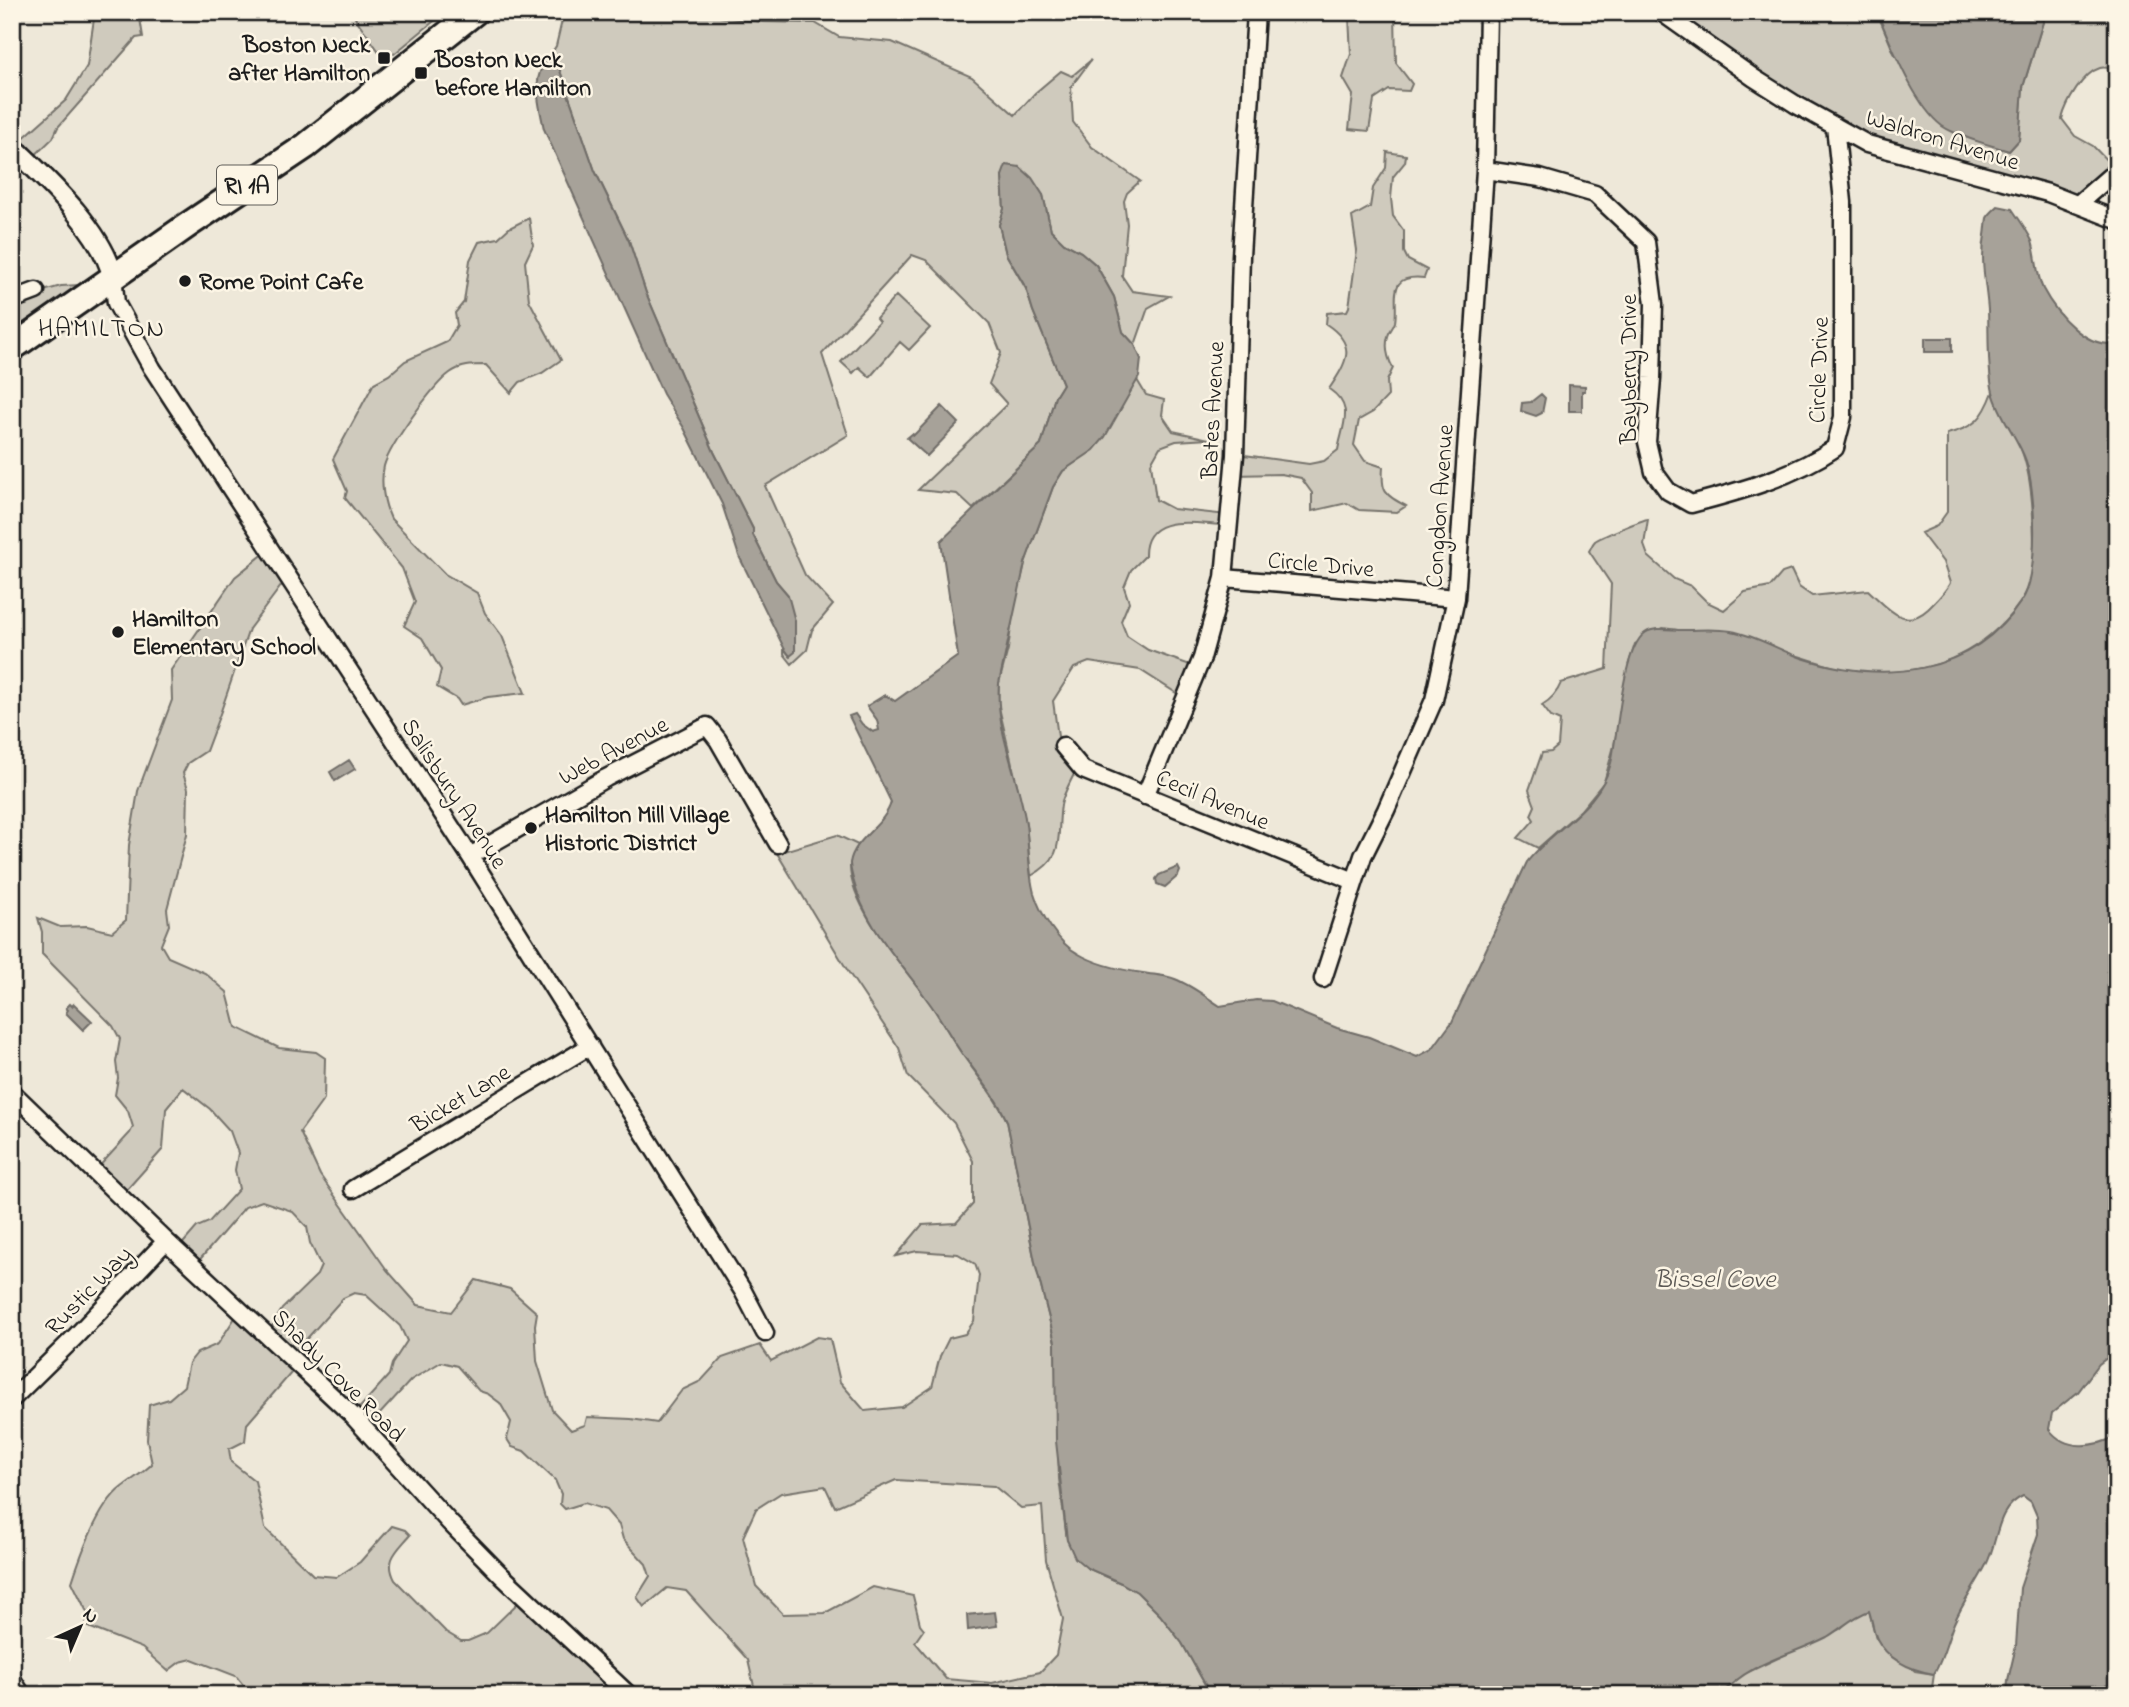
<svg xmlns="http://www.w3.org/2000/svg" width="2129" height="1707" font-family="'Indie Flower',sans-serif">
  <rect width="100%" height="100%" fill="#eee8d9"/>
  <filter id="ink" filterUnits="userSpaceOnUse"><feTurbulence type="fractalNoise" baseFrequency=".0143" numOctaves="2"/><feDisplacementMap in="SourceGraphic" scale="14" xChannelSelector="R" yChannelSelector="G"/><feConvolveMatrix kernelMatrix="1 2 1 2 8 2 1 2 1" color-interpolation-filters="sRGB"/></filter>
  <g filter="url(#ink)">
    <path fill="#cfcabd" stroke="#76736c" stroke-width="2" fill-rule="evenodd" d="M95 12H139L143 37 136 38 58 127 53 138 27 163 12 148 66 100 87 66Z
      M351 12H445L394 54 380 53Z
      M564 12H727L722 17 763 22 815 23 839 37 892 42 972 77 1015 115 1035 93 1061 71 1072 76 1091 60 1071 87 1073 122 1092 147 1140 181 1127 193 1124 201 1127 224 1122 276 1132 291 1169 296 1148 308 1135 345 1123 332 1114 297 1096 265 1081 252 1064 243 1051 230 1043 195 1002 176 1004 209 999 225 1006 254 1026 289 1033 311 1063 384 1055 397 1041 445 973 509 957 494 918 490 1007 404 989 384 1001 353 989 323 926 260 912 255 822 354 848 435 765 486 805 575 833 605 812 630 807 650 792 664 784 654V649L790 656 788 595 776 581 753 535V529L714 452 646 293 629 241 595 171 559 68 549 57 556 46Z
      M1351 12H1395L1396 63 1412 84 1409 91 1389 90 1374 100 1369 131 1349 129 1353 95 1343 78 1351 54 1349 17Z
      M1664 12H1877L1894 53 1943 126 2009 151 2019 140 2023 87 2043 22 2041 12H2117V70C2111 69 2105 66 2100 68 2083 73 2066 103 2062 119L2075 136 2093 146 2115 169 2080 201 1864 141Z
      M1387 152 1406 155 1405 162 1393 177 1391 198 1393 216 1404 231V252L1408 260 1427 270 1424 278C1385 274 1399 299 1395 322 1394 327 1389 331 1388 336 1385 347 1388 359 1393 368L1387 381 1388 396 1373 412 1359 420 1354 445 1365 461 1383 467C1381 492 1384 494 1406 506L1397 512 1359 510 1347 503 1312 511V493L1301 478 1281 474 1235 475 1237 454 1309 464 1324 461 1338 450C1343 423 1355 407 1329 389 1347 362 1358 345 1326 324L1327 313 1347 311 1349 307 1357 250 1352 217 1370 207 1373 188 1386 168Z
      M529 218 533 245 525 262 529 300 561 360 542 373 520 382 511 393 486 365C472 365 461 365 450 373 432 386 390 445 384 466 380 483 384 504 391 519L445 574 477 593 485 613 502 636 525 693 488 697 461 705 457 699 437 687 441 670 422 638 404 626 415 602 402 568 345 498 347 491 333 459 374 383 389 375 405 361 447 342 457 325 455 313 464 302 470 260 479 242 498 238 509 228Z
      M80 285 86 287 12 350V300L61 286Z
      M896 296 930 328 909 350 900 342 870 377 859 367 853 373 841 362 879 322 876 318Z
      M1137 380 1146 395 1164 400 1162 415 1173 431 1209 439 1176 441 1160 447 1151 463 1156 500 1173 509 1228 515 1225 525C1194 524 1144 512 1145 556L1131 570 1124 587 1129 602 1121 621 1127 636 1148 650 1196 667 1181 696 1140 670 1089 662 1074 668 1053 701 1061 758 1076 765V770C1071 781 1063 794 1061 805 1056 838 1067 856 1031 876L1026 824 998 703 999 683 1008 649 1013 613 1025 563 1053 487 1063 471 1077 461 1121 405Z
      M1993 392C2004 415 2020 440 2026 465 2033 490 2038 562 2029 586 2024 599 2015 610 2005 621 1967 661 1921 675 1866 672 1839 671 1814 660 1788 653 1748 642 1704 633 1663 628L1635 644 1629 663 1614 746 1604 782 1581 810 1538 848 1518 838 1534 820 1531 815 1535 806 1529 790 1542 753 1551 752 1558 746 1560 721 1551 717 1542 705C1552 699 1557 693 1561 683L1607 669 1611 584 1589 551C1591 548 1592 544 1595 541 1598 538 1644 519 1648 519L1644 545 1648 556 1674 579 1691 586 1707 602 1724 610 1745 592 1770 587 1782 573 1791 570 1799 587 1812 596 1868 590C1887 607 1904 631 1928 609 1937 600 1944 594 1950 583L1943 562 1921 533 1937 526 1947 512V434C1975 427 1983 419 1993 392Z
      M266 552 284 582 249 629 221 711 206 751 188 763 183 773 188 789 187 834 167 909 169 925 161 945 168 957 205 973 227 992 236 1027 279 1048 316 1052 325 1058 324 1099 300 1132 320 1175 387 1270 418 1305 451 1312 476 1280 510 1289 537 1313 535 1325 537 1361 552 1410 571 1430 585 1425 587 1417 631 1419 657 1423 682 1390 701 1381 722 1358 760 1345 771 1361 817 1337 830 1339 840 1382 865 1411 902 1407 932 1387 940 1356 949 1338 965 1334 974 1321 979 1275 975 1264 958 1254 917 1251 896 1256 922 1225 956 1223 973 1204V1161L954 1123 908 1076 899 1048 849 973 777 853 837 835 858 845C856 851 851 859 850 865 849 906 904 967 927 999 940 1017 950 1036 962 1054 978 1077 995 1096 1007 1121L1036 1267 1055 1342 1059 1479 1067 1540 1087 1568 1121 1583 1137 1592 1160 1615 1182 1643 1211 1695H756L748 1660 686 1591 667 1588 644 1607 637 1597 650 1576 646 1564 623 1539 619 1525 606 1510 584 1503 565 1509 560 1504 561 1494 555 1480 524 1451 512 1447 507 1439 511 1422 500 1403 488 1394 479 1391 457 1366 441 1362 411 1380 367 1428 354 1414 389 1375 392 1364 407 1341 400 1326 366 1295 354 1293 343 1298 294 1353 298 1365 247 1424 245 1441 229 1449 231 1462 255 1481 265 1528 313 1575 337 1577 360 1562 392 1526 405 1530 410 1535C397 1551 384 1559 395 1580L446 1632 461 1641H468L487 1633 525 1596 631 1695H247L244 1686 236 1676 192 1659 180 1662 168 1671 142 1648 86 1626 88 1614 72 1582C81 1554 98 1505 122 1487 132 1479 143 1473 152 1464L147 1440 149 1405 169 1399 184 1386 189 1363 197 1353 218 1344 240 1310 268 1333 282 1309 317 1275 321 1266 310 1243 307 1227 292 1211 262 1201 245 1207 196 1264 178 1249 197 1227 209 1222 239 1189 235 1170 238 1153 230 1131 210 1109 183 1088 166 1109 163 1149 122 1195 95 1171 130 1133 133 1127 128 1111 115 1095 118 1078 116 1062 120 1039 113 1026 42 954V932L38 918 60 927 87 926 112 932 126 920 129 845 138 791 172 700 171 670 235 577ZM896 1480 994 1486 1021 1508 1042 1506 1046 1560 1063 1619 1056 1655 1040 1672 992 1683 946 1679 915 1642 924 1629 920 1624 913 1596 873 1587 825 1613 783 1614 756 1586 743 1537 756 1509 781 1493 825 1486 835 1507Z
      M1869 1611 1876 1638 1915 1671 1934 1674 1931 1695H1721L1742 1675 1840 1629 1854 1616Z"/>
    <path fill="#a7a299" stroke="#6f6c67" stroke-width="2" d="M1877 12H2041L2043 22 2023 87 2019 140 2009 151C1990 145 1958 137 1942 126 1914 105 1891 44 1877 12Z
      M549 57 559 68 595 171 629 241 646 293 714 452 753 529V535L776 581 788 595 795 621V652L790 656 784 648 739 556 722 504 684 428 663 394 544 129C539 104 530 77 549 57Z
      M1006 165 1020 167 1032 178 1043 195 1051 230 1064 243 1081 252 1096 265 1114 297 1123 332 1135 345 1141 359 1139 377 1105 437 1094 450 1063 471 1053 487 1025 563 999 683C995 731 1019 776 1026 824 1029 847 1028 871 1034 893 1040 913 1058 943 1077 953 1097 965 1121 970 1143 973 1153 975 1165 975 1175 979 1191 985 1206 997 1220 1006L1256 1000 1272 1001 1337 1028 1369 1037 1417 1057 1432 1049 1452 1022 1527 862C1554 828 1600 807 1611 763 1618 735 1622 649 1645 633 1655 626 1671 630 1682 630 1698 630 1715 628 1731 631 1755 635 1779 650 1802 658 1883 684 1971 677 2022 600 2039 575 2036 491 2026 461 2018 438 1999 416 1993 392 1987 369 1989 334 1988 310 1986 283 1980 263 1985 235 1986 230 1986 223 1987 218 1989 214 1995 209 1998 206L2012 209C2019 219 2027 230 2032 241 2037 257 2036 274 2043 289 2055 312 2088 352 2117 342V1354L2107 1358 2099 1364 2078 1392 2052 1413 2049 1429C2065 1451 2094 1448 2117 1436V1695H2007L2008 1680 2016 1646 2020 1588 2038 1534 2037 1516 2031 1502 2023 1496C1995 1509 1999 1540 1986 1565 1976 1585 1963 1602 1954 1623 1947 1640 1944 1657 1934 1674 1911 1670 1888 1660 1877 1639 1873 1631 1872 1619 1869 1611 1852 1617 1842 1628 1827 1637 1790 1656 1749 1662 1721 1695H1211L1182 1643 1160 1615 1137 1592 1121 1583 1087 1568 1075 1558 1067 1540 1056 1441 1055 1342 1036 1267 1007 1121C996 1096 979 1077 963 1055 950 1037 941 1018 928 1001 901 962 865 927 853 879 852 875 850 868 850 863 854 838 885 826 891 802L849 716 855 714 862 724 873 732 879 730 877 720 867 706 885 695 895 701 958 656 941 541 1041 445 1055 397 1063 384 1033 311 1026 288 1006 254 999 225 1004 209 1002 176Z
      M1925 338H1952V352H1925Z
      M1569 385 1585 386V391H1582V411H1569Z
      M1541 394 1545 398 1542 413 1536 416 1521 411 1522 403 1531 402Z
      M942 406 959 423 927 456 907 438 912 434 914 435Z
      M349 760 355 769 335 781 330 772Z
      M1178 867 1180 871 1178 876 1165 887 1157 884 1156 879 1159 875Z
      M70 1004 72 1006 74 1004 92 1021 83 1030 66 1013 68 1010 66 1008Z
      M995 1612 997 1626 968 1630 967 1615Z"/>
    <g fill="none" stroke-linecap="round" stroke-linejoin="round">
      <defs>
        <path id="minor" d="M1661 12 1754 78 1795 104 1867 144 2048 193 2117 220
          M1485 170 1540 178 1595 194 1646 242 1654 304 1652 378 1647 442 1654 472 1668 491 1691 504C1741 491 1792 477 1835 448L1843 417V202L1835 126
          M2078 204 2117 170
          M113 277 116 303 152 368 470 856 743 1291 765 1333
          M12 300 36 291
          M1224 578 1456 598
          M1063 746 1083 770 1354 881
          M1145 796 1202 658 1224 578 1235 455 1241 256 1256 12
          M470 856 606 778 707 726 718 740 778 844
          M1323 979 1363 856 1386 810 1434 700 1456 598 1485 170 1488 12
          M12 1092 166 1241 351 1414 450 1523 502 1576 629 1695
          M353 1189 590 1046
          M12 1399 75 1337 166 1241
          M12 1679 22 1695"/>
        <path id="tertiary" d="M12 146C46 179 102 230 113 277"/>
        <path id="primary" d="M12 348 188 225 306 146 475 12"/>
      </defs>
      <use href="#minor" stroke="#1c1c1c" stroke-width="21"/>
      <use href="#tertiary" stroke="#1c1c1c" stroke-width="24"/>
      <use href="#primary" stroke="#1c1c1c" stroke-width="30"/>
      <use href="#minor" stroke="#fcf5e5" stroke-width="16"/>
      <use href="#tertiary" stroke="#fcf5e5" stroke-width="19"/>
      <use href="#primary" stroke="#fcf5e5" stroke-width="24"/>
    </g>
  </g>
  <g fill="#1c1c1c" stroke="#fcf5e5" stroke-width="2.5">
    <rect x="377" y="51" width="14" height="14" rx="3.5"/>
    <rect x="414" y="66" width="14" height="14" rx="3.5"/>
    <circle cx="185" cy="281" r="7"/>
    <circle cx="118" cy="632" r="7"/>
    <circle cx="531" cy="828" r="7"/>
  </g>
  <g text-anchor="middle" stroke-width="5" stroke-linejoin="round" paint-order="stroke">
    <rect fill="#fcf5e5" stroke="#5f5d58" stroke-width="2" x="217" y="165.5" width="60" height="39" rx="5"/>
    <g font-size="23" font-weight="bold" fill="#1c1c1c">
      <text x="247" y="193">RI 1A</text>
    </g>
    <g font-size="24" font-weight="bold" fill="#1c1c1c" stroke="#fcf5e5" text-anchor="start">
      <text x="370" y="52" text-anchor="end">Boston Neck<tspan x="370" dy="28">after Hamilton</tspan></text>
      <text x="435" y="67">Boston Neck<tspan x="435" dy="28">before Hamilton</tspan></text>
      <text x="199" y="289">Rome Point Cafe</text>
      <text x="132" y="626">Hamilton<tspan x="132" dy="28">Elementary School</tspan></text>
      <text x="545" y="822">Hamilton Mill Village<tspan x="545" dy="28">Historic District</tspan></text>
    </g>
    <g font-size="24" fill="#1c1c1c" stroke="#fcf5e5">
      <text transform="translate(1943 139) rotate(17)" y="8">Waldron Avenue</text>
      <text transform="translate(1628 369) rotate(-90)" y="8">Bayberry Drive</text>
      <text transform="translate(1818 370) rotate(-88)" y="8">Circle Drive</text>
      <text transform="translate(1212 410) rotate(-87)" y="8">Bates Avenue</text>
      <text transform="translate(1439 506) rotate(-86)" y="8">Congdon Avenue</text>
      <text transform="translate(1321 564) rotate(5)" y="8">Circle Drive</text>
      <text transform="translate(613 750) rotate(-28)" y="8">Web Avenue</text>
      <text transform="translate(455 793) rotate(57)" y="8">Salisbury Avenue</text>
      <text transform="translate(1213 799) rotate(23)" y="8">Cecil Avenue</text>
      <text transform="translate(460 1098) rotate(-31)" y="8">Bicket Lane</text>
      <text transform="translate(88 1290) rotate(-46)" y="8">Rustic Way</text>
      <text transform="translate(339 1375) rotate(45)" y="8">Shady Cove Road</text>
    </g>
    <g font-size="26" letter-spacing="2" fill="#1c1c1c" stroke="#fcf5e5">
      <text x="102" y="336">HAMILTON</text>
    </g>
    <g font-size="26" font-style="italic" fill="#5b5854" stroke="#fcf5e5">
      <text x="1715" y="1287">Bissel Cove</text>
    </g>
  </g>
  <rect width="2129" height="1707" fill="none" stroke="#fcf5e5" stroke-width="42"/>
  <rect x="21" y="21" width="2087" height="1665" fill="none" stroke="#1c1c1c" stroke-width="2.5" filter="url(#ink)"/>
  <g transform="translate(80 1627) rotate(44)" stroke="#fcf5e5" stroke-width="5" paint-order="stroke">
  <path d="M0-5L12 26L0 18L-12 26Z" fill="#1c1c1c"/>
  <text y="-10" font-size="19" font-weight="bold" text-anchor="middle" fill="#1c1c1c">N</text>
  </g>
</svg>
